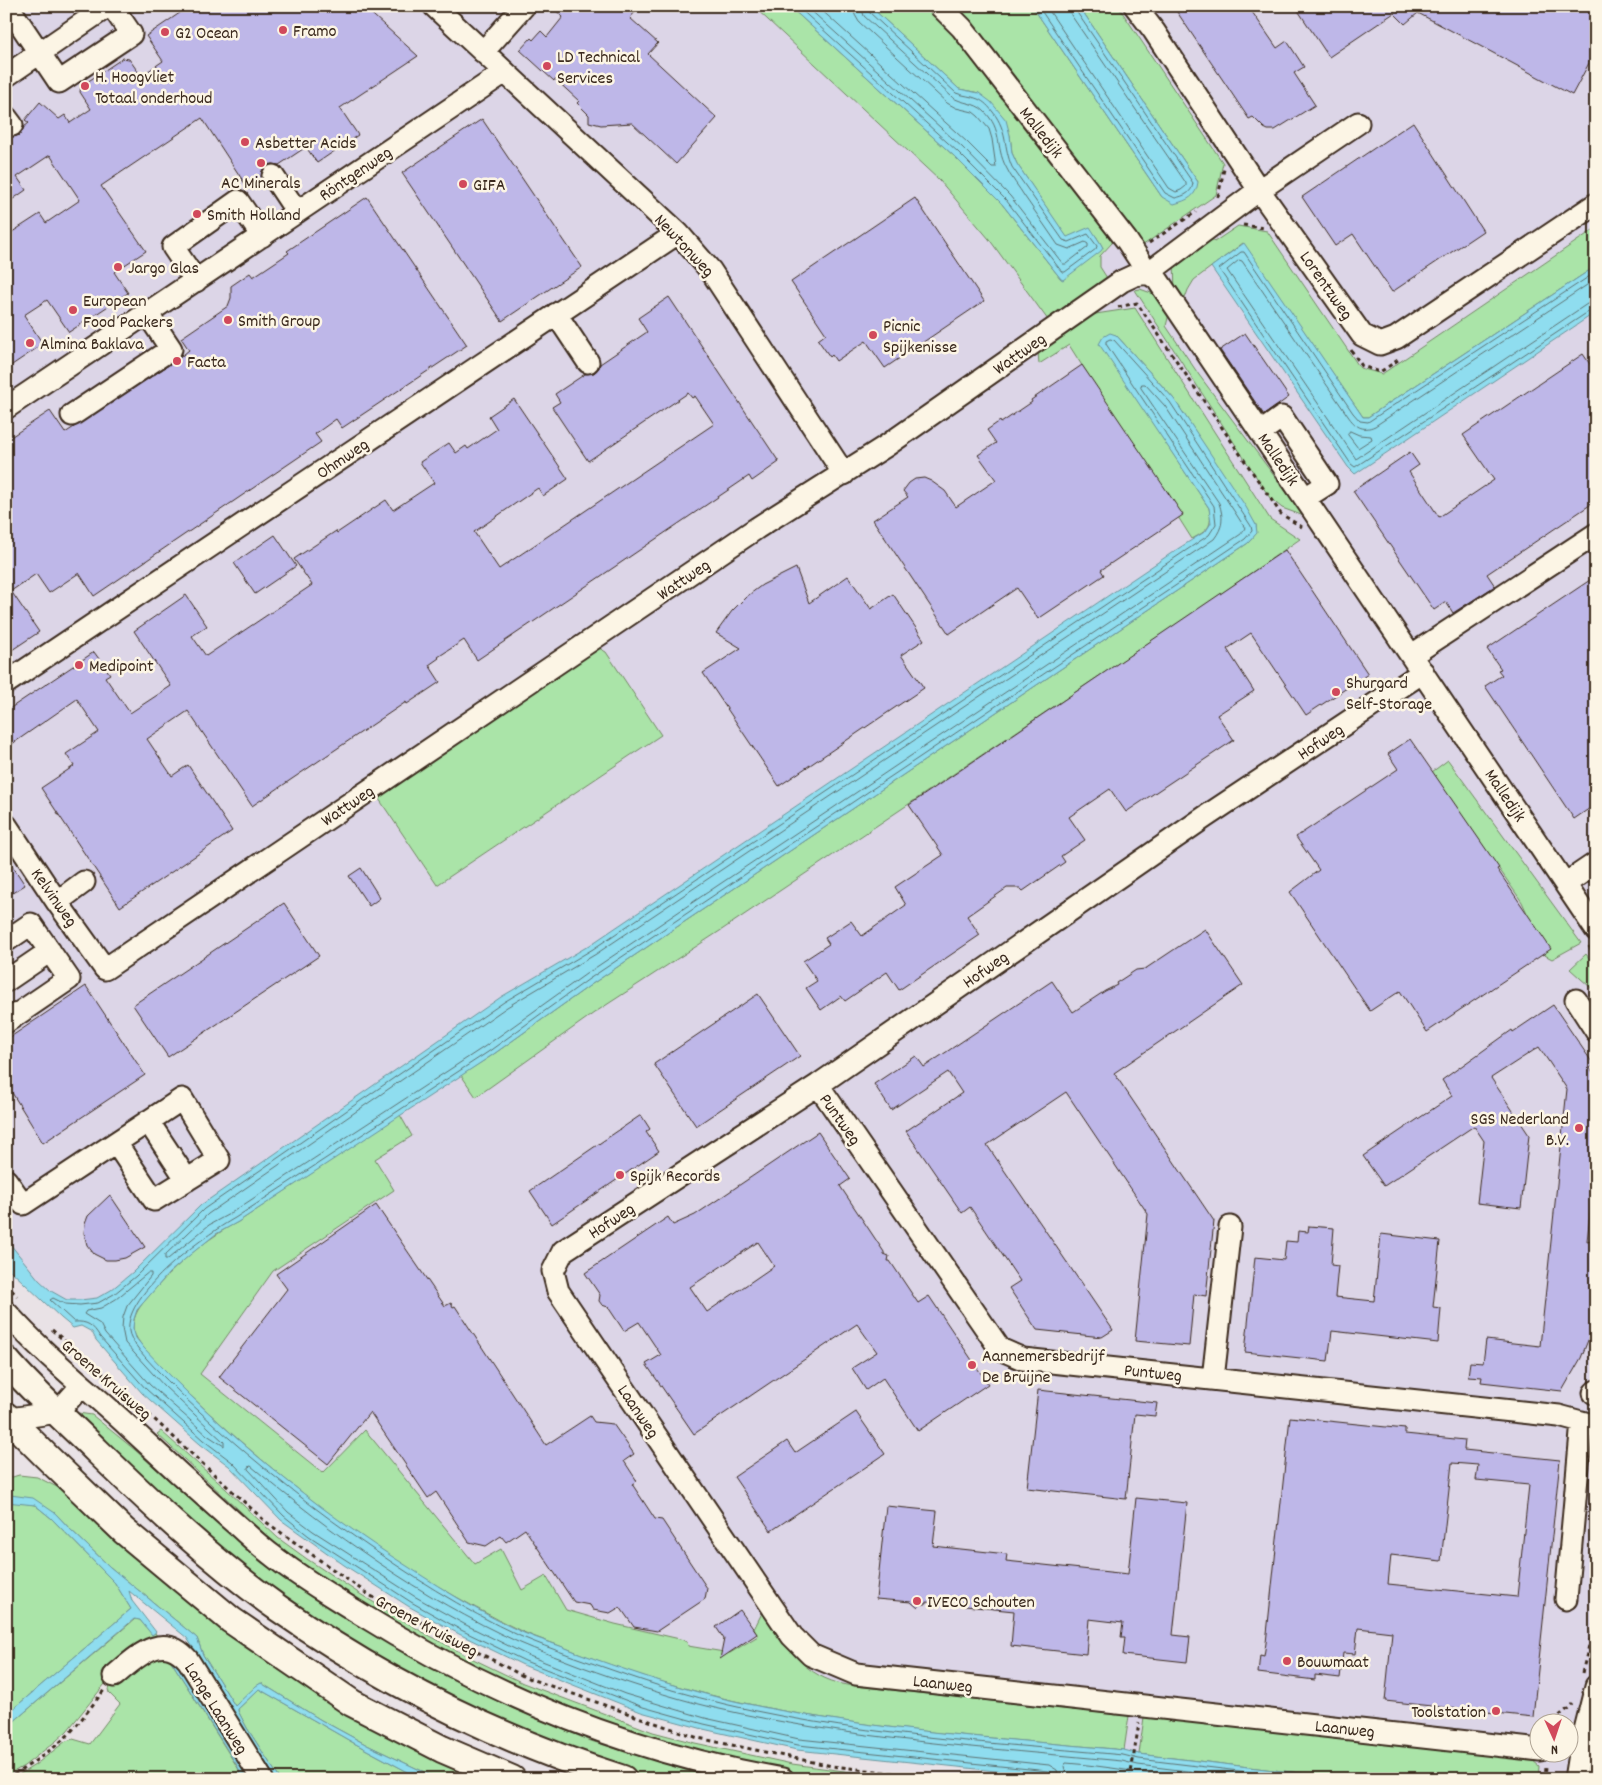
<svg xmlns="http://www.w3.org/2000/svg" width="1602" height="1785" font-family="Dekko,sans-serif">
  <rect width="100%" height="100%" fill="#e9e2e6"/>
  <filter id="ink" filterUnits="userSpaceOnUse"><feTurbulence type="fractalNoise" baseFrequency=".02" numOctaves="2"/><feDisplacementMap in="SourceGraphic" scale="10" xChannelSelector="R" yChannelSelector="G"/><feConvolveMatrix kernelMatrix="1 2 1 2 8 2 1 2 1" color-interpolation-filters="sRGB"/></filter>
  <g filter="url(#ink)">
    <path fill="#dcd5e7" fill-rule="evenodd" d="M6 6H825L1072 259 1178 186 1057 6H1596V1779H1215L672 1703 73 1312 17 1266 6 1250ZM1540 1722H1570V1752H1540Z"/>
    <path fill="#aae4a8" stroke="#728763" d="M753 6H789L954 156 1002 204 1061 279 1103 248 1096 236 1067 238 1017 164 1012 153 1010 135 979 93 959 89 870 6H931L944 19 1113 239 1112 243 1100 256V267L1107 278 1048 320 989 239 940 181Z
      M949 6H1032L1162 197 1198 182 1079 6H1118L1223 163 1216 195 1139 248Z
      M1238 226 1267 231 1360 368 1382 374 1596 228V266L1368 417H1363L1243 243 1194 280 1188 290 1183 304 1175 293 1174 261 1209 234 1214 242Z
      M1140 289 1154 294 1169 314 1166 326 1199 375 1304 516 1282 508 1270 498 1135 290Z
      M1135 308 1270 519 1300 539 1202 607 723 929 594 1013 476 1097 461 1075 491 1056 592 984 1248 543C1254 537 1257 533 1256 525L1174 399 1116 335 1100 344 1209 508C1213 527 1208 530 1192 539L1069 345 1039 364 1038 352 1089 315Z
      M599 648 606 652 661 735 437 885 379 799 381 794Z
      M1448 760 1581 943 1552 959 1539 952 1520 920 1527 913 1522 902 1432 772Z
      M1586 954 1596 967V995L1590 987 1570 969Z
      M400 1115 412 1136 375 1159 394 1190 273 1271 200 1374 323 1473 365 1430 475 1564 501 1549 522 1590 546 1576 566 1610 615 1624 684 1640 687 1642 688 1646 730 1653 758 1636 754 1629 762 1613C783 1642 801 1673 838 1683 849 1686 861 1686 873 1688L1129 1716 1124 1750C975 1736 822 1728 677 1686 640 1676 604 1663 568 1649 553 1643 536 1638 521 1631 399 1572 288 1489 190 1395 177 1382 134 1345 133 1328 133 1322 135 1315 138 1310 142 1303 149 1296 154 1290 172 1270 193 1250 216 1235 223 1230 230 1226 238 1222Z
      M71 1412 92 1415 135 1450 217 1523 410 1654 454 1680 514 1709 591 1741 699 1774 720 1779H651L594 1760 458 1703 319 1624 228 1556Z
      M161 1431 226 1489 278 1538 307 1559 360 1594 419 1630 471 1658 523 1683 653 1732 695 1743 792 1764 904 1779H840L782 1771 661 1742 548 1701 420 1640 335 1588 281 1549 157 1434Z
      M19 1475 37 1477 65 1491 203 1611 489 1779H439L367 1745 321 1720 261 1683 235 1706 203 1655 197 1638 110 1567 70 1529 55 1513 10 1495 6 1496V1479Z
      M9 1501 35 1505 51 1518 115 1583 131 1609 6 1715V1502Z
      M135 1619 140 1620 152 1634 155 1633 161 1642 113 1674 67 1731 56 1741 24 1766 6 1776V1728Z
      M168 1656 241 1773 228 1779H12L35 1765 66 1741 73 1739 90 1744 120 1704 109 1693 108 1689 111 1685 145 1657Z
      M259 1689 352 1742 408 1772 405 1779H280L247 1728 238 1711V1709Z
      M1144 1717 1532 1760 1539 1766 1538 1779H1350L1139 1754Z"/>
    <path fill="#8fddef" stroke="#6d959b" d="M789 6H870L959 89 979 93 991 102 1006 120 1010 135 1012 153 1017 164 1067 237 1090 227 1101 244 1103 248 1101 251 1063 280 1061 279 1002 204 954 156Z
      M1032 6H1079L1198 182C1196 197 1188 200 1174 204L1162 197Z
      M1244 243 1363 417H1368L1596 266V312L1355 474 1348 467 1211 267Z
      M1110 333 1116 335 1174 399 1246 507 1256 525 1257 533 1248 543 592 984 491 1056 238 1222 216 1234 191 1254 169 1273 137 1310 134 1319 133 1328 136 1338 144 1348C223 1433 312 1506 410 1568 447 1592 484 1615 524 1633 541 1640 559 1645 576 1652 622 1669 669 1685 717 1697 850 1729 988 1737 1124 1750L1139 1754 1350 1779H1071L797 1750 703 1729 641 1712 523 1665 459 1634 408 1606 344 1565 281 1520 229 1466 200 1444 142 1393 96 1340 92 1332 81 1326 73 1328 61 1318 6 1266V1239L39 1280 51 1291 67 1300H80L97 1298 111 1290 133 1272 201 1205 501 997 590 945 1176 550 1206 531 1211 523 1209 508 1099 344 1103 337Z
      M10 1495 33 1498 55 1513 70 1529 110 1567 197 1638 203 1655 235 1706 256 1686 261 1683 321 1720 367 1745 439 1779H422L418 1777 405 1779 408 1772 352 1742 259 1689 238 1709V1711L247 1728 280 1779H276L187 1638 129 1591 132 1601 156 1632 152 1635 140 1620 134 1619 6 1728V1715L131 1609 115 1583 51 1518 35 1505 6 1502V1496Z
      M171 1654 251 1779H228L240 1773 238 1767 168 1656Z"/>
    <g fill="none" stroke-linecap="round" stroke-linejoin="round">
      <path stroke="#5d7272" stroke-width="1" d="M797 6 958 152 1006 200 1062 272H1065L1096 249 1097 246 1088 234 1069 242 1063 240 1012 167C1003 146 1008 132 993 112 989 107 985 102 978 99 972 96 963 96 956 93L869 12 867 6
        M806 6 962 147 1010 196 1063 264H1066L1088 247V244L1085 242 1069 249 1058 245C1047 229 1036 213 1025 197 1019 187 1011 178 1006 167 995 146 1003 130 984 111 975 102 962 104 952 97L864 16 861 6
        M817 6 967 142 992 167H996L992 139 989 129 978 116 973 112 956 108 947 103 859 22 855 15 853 6
        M1038 6 1165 193 1175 198C1184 196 1192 193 1193 183L1076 11 1075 6
        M1046 6 1169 188 1176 192 1181 190 1186 186V183L1071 15 1069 6
        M1596 272 1368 422 1360 421 1353 413 1244 252H1241L1219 269 1351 464 1355 467 1591 310 1596 309
        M1596 279 1375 426C1362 432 1355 426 1348 416L1242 261 1239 260 1227 270 1356 459 1587 304 1596 302
        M1142 384H1145L1165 406 1236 514 1245 528 1241 534 586 974 484 1047 231 1213 209 1225 168 1259H165V1255L208 1214 507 1007 596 954 1214 539C1223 527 1224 518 1219 503L1141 388Z
        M1350 431 1359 435 1371 436 1372 439 1358 448 1348 435Z
        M148 1273H151V1276L127 1306 123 1317 122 1328 125 1343 164 1386 224 1442V1446L207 1435 150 1385 105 1334 100 1324 84 1314 86 1311 101 1308 116 1299Z
        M1053 1779 1052 1774 1048 1771 798 1745 704 1724 643 1707 525 1661 461 1630 411 1602 309 1536 284 1516 232 1462 203 1440 146 1389 100 1337C93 1325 87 1321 74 1322L50 1300 53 1298 65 1304 80 1305 98 1303 114 1294 136 1276 204 1209 504 1002 593 949 1209 535 1216 524 1214 506 1106 344V341L1110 339 1114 340 1170 402 1251 526 1252 531 1245 539 589 979 488 1052 235 1218C205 1235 124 1293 129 1331 131 1348 173 1385 186 1399 239 1449 295 1495 355 1537 408 1574 462 1609 520 1636 536 1643 553 1649 569 1655 603 1667 637 1679 672 1690 817 1733 973 1741 1123 1755L1139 1759 1306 1779
        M1059 1779 1057 1770 1049 1765 799 1739 705 1718 625 1694 527 1655 464 1624 414 1596 313 1531 288 1512 248 1469V1467L251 1466C332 1534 422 1598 518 1642 538 1651 560 1658 580 1666 624 1682 669 1697 715 1708 849 1739 986 1748 1122 1761L1138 1765 1253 1779
        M1067 1779 1064 1766 1066 1763C1107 1766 1147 1774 1188 1779"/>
    </g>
    <path fill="#beb7e8" stroke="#3b2a1e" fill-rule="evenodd" d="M190 6H363L418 56 340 108 358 135 317 163 306 147 279 165 273 164 266 166 262 171 261 178 247 187 202 118 101 186 146 251 114 272 128 293 69 332 47 300 24 315 43 344 6 369V236L40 214 46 223 80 200 50 155 17 177 26 190 6 204V139L20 135 24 127 29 123 25 120 40 102 59 119 65 115 70 123 91 109 80 92 81 86 123 58 129 59 141 76 163 61 146 36Z
      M551 6H629L635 12 630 18 658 43 648 54 717 118 676 164 632 123 601 125 589 122V115L577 103 579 101 555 79 554 81 520 50 531 38 533 40 541 31 547 37 563 17Z
      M1173 6H1248L1277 48 1287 41 1304 67 1294 73 1315 105 1275 130H1268L1264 128 1253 117 1249 119Z
      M1295 6H1596V50L1572 95 1418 13 1405 24 1394 13 1329 57Z
      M482 119 582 267 502 321 402 173Z
      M1413 122 1483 231 1392 292 1353 234 1335 246 1302 197Z
      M367 197 467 345 342 428 336 419 315 434 321 442 94 596 79 573 49 593 36 574 11 591 39 632 6 654V440L50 411 65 433 178 359 189 350 181 338 228 306 231 298V286L250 273 253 277 289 253 287 251Z
      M915 198 984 301 885 368 866 341 836 361 832 355 830 357 818 340 826 334 791 282Z
      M669 297 779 462 752 481 749 476 477 660 464 640 438 657 439 658 429 665 440 682 407 704 406 702 252 806 188 711 147 739 172 776 188 765 232 831 120 907 41 788 74 766 66 754 99 732 77 699 12 744 6 736V711L94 652 110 674 105 677 130 713 171 686 134 631 186 595 207 626 192 636 206 656 312 585 294 559 336 531 337 533 386 500 393 510 434 483 420 462 449 443 456 453 466 446 468 449 497 429 489 416 514 399 568 479 543 496 538 488 474 532 499 569 714 424 695 396 692 398 688 393 588 461 552 407 560 402 555 394 585 374 594 373 599 368 600 364 647 332 638 318Z
      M1245 333 1289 397 1264 415 1220 350Z
      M1583 354 1596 373V501L1487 574 1495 586 1453 613 1446 602 1434 610 1353 491 1410 452 1419 465 1409 472 1439 517 1494 480 1463 435Z
      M1082 365 1183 515 1101 570 1104 575 1038 619 1017 588 949 634 873 520 908 497 903 491 909 483 915 479 924 478 931 481 945 491 956 507 996 480 978 455 996 443 987 430 1000 421 1001 423 1032 402 1031 400Z
      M275 535 296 566 255 594 234 563Z
      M1285 550 1368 674 1306 715 1251 633 1227 649 1254 691 1217 715 1234 740 1126 812 1110 789 1069 817 1085 840 1061 856 1065 862 1023 891 1020 888H1007L967 916 980 935 899 990 887 972 845 1001 841 996 821 1010 806 988 817 981 803 961 829 944 825 938 851 921 862 936 906 905 895 887 943 855 909 805Z
      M796 568 809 603 848 576 871 609 893 594 924 640 901 655 924 688 779 786 703 673 741 648 716 633 732 611 746 597 762 585Z
      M1596 576V804L1574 819 1485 686 1502 675 1498 670 1501 669 1487 649Z
      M1410 739 1499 868 1497 869 1551 949 1427 1032 1400 991 1370 1011 1290 892 1319 870 1296 837 1398 769 1388 754Z
      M6 856 25 885 6 897Z
      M361 868 380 898 369 906 349 876Z
      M284 903 319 956 168 1057 133 1005Z
      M1205 929 1243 985 1114 1073 1214 1221 1206 1296 1194 1294 1189 1346 1135 1341 1148 1214 1066 1092 987 1145 1113 1330 1102 1337 1037 1330 1009 1288 1020 1281 970 1207 962 1213 906 1131 962 1093 948 1072 891 1110 874 1084 916 1056 924 1067 1052 981 1073 1012 1105 991 1117 985 1116 983 1136 970 1145 969Z
      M86 986 145 1075 43 1143 6 1083V1040Z
      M758 994 800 1056 696 1126 654 1064Z
      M1553 1005 1594 1065 1590 1068 1596 1077V1162L1587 1241 1596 1239V1320L1581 1358 1562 1391 1481 1382 1482 1377 1468 1376 1470 1362 1483 1363 1486 1340 1540 1346 1567 1089 1539 1047 1491 1078 1529 1135 1521 1208 1477 1203 1484 1141 1474 1126 1384 1186 1363 1156 1452 1096 1442 1080 1512 1030 1513 1032Z
      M641 1115 650 1129 646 1132 659 1151 552 1224 530 1191Z
      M818 1132 850 1179 840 1186 884 1252V1254L889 1256 888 1261H890L918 1303 929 1296 988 1384 918 1431 883 1378 866 1390 852 1368 877 1352 857 1324 694 1434 646 1364 661 1355 639 1322 624 1331 608 1307 602 1305 599 1301 600 1295 585 1273 668 1217 673 1225 695 1215ZM758 1242 774 1266 707 1312 690 1287Z
      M110 1195 145 1247 125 1258 115 1260H106L94 1254 87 1245 84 1233 85 1224 88 1216Z
      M376 1205 445 1306 451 1303 453 1307 455 1306 546 1445 590 1416 594 1422 613 1424 634 1454 624 1461 637 1481 632 1484 655 1519 662 1520 707 1588 705 1599 657 1631 634 1627 620 1607 610 1613 593 1610 590 1605 574 1602 525 1529 506 1542 501 1536 486 1546 469 1542 436 1492 428 1498 370 1412 328 1464 219 1377 287 1289 276 1274Z
      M1309 1226 1334 1228 1331 1265 1338 1266 1335 1297 1374 1301 1381 1234 1440 1241 1433 1307 1441 1308 1438 1343 1332 1331 1328 1361 1245 1352 1255 1257 1284 1260 1286 1241 1297 1242 1298 1231 1308 1232Z
      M1038 1390 1157 1403 1155 1416 1135 1414 1126 1499 1027 1488Z
      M856 1412 885 1454 771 1531 734 1477 787 1441 795 1453Z
      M1290 1417 1405 1429V1434L1465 1440 1464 1450 1560 1460 1533 1717 1385 1701 1392 1632 1358 1628 1355 1654 1343 1653 1340 1678 1315 1675V1680L1258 1673 1260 1655 1264 1656 1266 1643ZM1452 1463 1478 1465 1476 1480 1529 1485 1517 1597 1388 1584 1391 1555 1441 1561Z
      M1136 1498 1187 1503 1173 1635 1190 1637 1187 1662 1123 1655 1125 1637H1121L1123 1623 1089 1619 1086 1654 1011 1646 1014 1611 926 1602V1604H921L918 1608 911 1602 876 1599 886 1506 937 1511 933 1546 1007 1554 1006 1561 1128 1574Z
      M740 1610 757 1634 720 1659 724 1639 716 1627Z"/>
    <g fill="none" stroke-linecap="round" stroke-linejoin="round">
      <defs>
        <path id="minor" d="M434 6 678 233 711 271 844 474
          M940 6 962 28 1127 241 1148 273 1157 279 1596 930
          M1135 6 1154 31 1259 190 1362 335 1380 344 1396 338 1596 204
          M10 9 59 82 131 34 112 6
          M483 52 524 6
          M6 76 108 6
          M6 117 12 125
          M273 176 297 212
          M196 281 173 247 238 201 262 236
          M556 314 588 362
          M6 408 505 72
          M72 415 171 349 147 313
          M1261 432 1282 417 1327 484 1305 498
          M1412 655 1596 534
          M1423 672 1205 817 818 1085 563 1251 553 1271 558 1291 792 1636 811 1655 856 1674 1540 1750
          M6 683 678 233
          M6 825 57 902 105 969 757 528 886 446 1122 281 1135 275 1148 273 1259 190 1358 123
          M1565 884 1596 863
          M57 902 84 882
          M6 941 31 924 69 979 6 1022
          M6 981 50 951
          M1576 1000 1596 1031
          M818 1085 1000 1349 1023 1359 1559 1416 1596 1426
          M148 1121 187 1180
          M6 1180 23 1204C76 1169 129 1134 182 1099L219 1160 154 1200 116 1143
          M6 1312C43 1354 87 1388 128 1426 162 1458 196 1489 231 1520 245 1532 258 1545 273 1556 298 1576 327 1593 354 1610 485 1692 630 1753 783 1779
          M1213 1379 1230 1227
          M1594 1393 1596 1391
          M10 1419 58 1412 82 1385
          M1566 1599 1582 1422
          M114 1676C137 1657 162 1630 188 1660L262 1779
          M1575 1779 1579 1754 1596 1686"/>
        <path id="major" d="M6 1360C32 1391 68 1422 97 1451 154 1506 213 1562 278 1608 384 1682 500 1740 623 1779
          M6 1416 46 1456 124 1531 231 1620 352 1703 442 1749 512 1779"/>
      </defs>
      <use href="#minor" stroke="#3b2a1e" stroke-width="25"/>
      <use href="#major" stroke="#3b2a1e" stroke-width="30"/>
      <path stroke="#3b2a1e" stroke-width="3" stroke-dasharray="4 4" stroke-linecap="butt" d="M1218 197 1224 169
        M1243 225 1264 228
        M1149 243 1196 212
        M1118 307 1137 303 1281 514 1302 527
        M1351 350 1362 366 1380 372 1401 358
        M1589 946 1596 957
        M6 1284 17 1296
        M52 1330 130 1397 266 1522 369 1595 525 1677 698 1738 832 1766 944 1779
        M1582 1673 1596 1618
        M1554 1722C1559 1714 1566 1712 1572 1704
        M7 1779C28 1766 50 1752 68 1735 81 1721 93 1704 105 1689
        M1130 1779 1139 1723
        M1545 1779 1546 1766"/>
      <use href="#minor" stroke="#fcf5e5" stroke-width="21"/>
      <use href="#major" stroke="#fcf5e5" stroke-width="26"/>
    </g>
  </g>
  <g fill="#d1495b" stroke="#fcf5e5" stroke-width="2">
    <circle cx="283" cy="30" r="5"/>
    <circle cx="165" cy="32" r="5"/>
    <circle cx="547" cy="66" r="5"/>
    <circle cx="85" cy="86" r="5"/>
    <circle cx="245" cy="142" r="5"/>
    <circle cx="261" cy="163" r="5"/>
    <circle cx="463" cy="184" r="5"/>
    <circle cx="197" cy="214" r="5"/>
    <circle cx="118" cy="267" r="5"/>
    <circle cx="73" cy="310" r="5"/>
    <circle cx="228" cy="320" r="5"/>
    <circle cx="873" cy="335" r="5"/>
    <circle cx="30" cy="343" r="5"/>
    <circle cx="177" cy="361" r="5"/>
    <circle cx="79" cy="665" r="5"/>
    <circle cx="1336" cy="692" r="5"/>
    <circle cx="1579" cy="1128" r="5"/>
    <circle cx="620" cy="1175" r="5"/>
    <circle cx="972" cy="1365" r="5"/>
    <circle cx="917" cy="1601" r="5"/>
    <circle cx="1287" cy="1661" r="5"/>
    <circle cx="1496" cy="1711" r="5"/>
  </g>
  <g text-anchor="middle" stroke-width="5" stroke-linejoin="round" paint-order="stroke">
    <g font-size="18" fill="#3b2a1e" stroke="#fcf5e5" text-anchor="start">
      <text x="293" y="36">Framo</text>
      <text x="175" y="38">G2 Ocean</text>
      <text x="557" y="62">LD Technical<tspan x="557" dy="21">Services</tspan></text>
      <text x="95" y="82">H. Hoogvliet<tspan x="95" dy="21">Totaal onderhoud</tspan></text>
      <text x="255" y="148">Asbetter Acids</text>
      <text x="261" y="188" text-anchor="middle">AC Minerals</text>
      <text x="473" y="190">GIFA</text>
      <text x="207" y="220">Smith Holland</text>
      <text x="128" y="273">Jargo Glas</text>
      <text x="83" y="306">European<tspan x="83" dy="21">Food Packers</tspan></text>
      <text x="238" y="326">Smith Group</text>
      <text x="883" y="331">Picnic<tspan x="883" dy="21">Spijkenisse</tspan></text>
      <text x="40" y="349">Almina Baklava</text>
      <text x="187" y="367">Facta</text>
      <text x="89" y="671">Medipoint</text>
      <text x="1346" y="688">Shurgard<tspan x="1346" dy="21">Self-Storage</tspan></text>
      <text x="1569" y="1124" text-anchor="end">SGS Nederland<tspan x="1569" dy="21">B.V.</tspan></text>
      <text x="630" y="1181">Spijk Records</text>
      <text x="982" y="1361">Aannemersbedrijf<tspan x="982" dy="21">De Bruijne</tspan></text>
      <text x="927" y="1607">IVECO Schouten</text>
      <text x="1297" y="1667">Bouwmaat</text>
      <text x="1486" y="1717" text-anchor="end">Toolstation</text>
    </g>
    <g font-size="18" fill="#3b2a1e" stroke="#fcf5e5">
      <text transform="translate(1042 132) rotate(52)" y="6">Malledijk</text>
      <text transform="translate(355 173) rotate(-34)" y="6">Röntgenweg</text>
      <text transform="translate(685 245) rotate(47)" y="6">Newtonweg</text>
      <text transform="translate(1327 285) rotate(55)" y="6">Lorentzweg</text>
      <text transform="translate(1019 353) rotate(-35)" y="6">Wattweg</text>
      <text transform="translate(342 458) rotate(-34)" y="6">Ohmweg</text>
      <text transform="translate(1279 459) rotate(56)" y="6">Malledijk</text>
      <text transform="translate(683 579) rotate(-34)" y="6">Wattweg</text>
      <text transform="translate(1320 741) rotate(-34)" y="6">Hofweg</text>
      <text transform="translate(1506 795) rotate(56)" y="6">Malledijk</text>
      <text transform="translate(347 805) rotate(-34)" y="6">Wattweg</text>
      <text transform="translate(55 897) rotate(55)" y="6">Kelvinweg</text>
      <text transform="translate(985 969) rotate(-35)" y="6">Hofweg</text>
      <text transform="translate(841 1119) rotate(55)" y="6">Puntweg</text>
      <text transform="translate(611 1220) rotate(-33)" y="6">Hofweg</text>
      <text transform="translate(1153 1372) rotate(6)" y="6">Puntweg</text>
      <text transform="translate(107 1379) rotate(41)" y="6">Groene Kruisweg</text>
      <text transform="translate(639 1411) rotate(56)" y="6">Laanweg</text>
      <text transform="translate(427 1625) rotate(28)" y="6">Groene Kruisweg</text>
      <text transform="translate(943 1683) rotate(6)" y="6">Laanweg</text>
      <text transform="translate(217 1708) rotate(58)" y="6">Lange Laanweg</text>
      <text transform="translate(1345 1728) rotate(6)" y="6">Laanweg</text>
    </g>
  </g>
  <rect width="1602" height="1785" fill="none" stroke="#fcf5e5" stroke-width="25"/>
  <rect x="12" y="12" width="1577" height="1760" fill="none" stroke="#3b2a1e" stroke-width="2" filter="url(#ink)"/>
  <g transform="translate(1554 1738) rotate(177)"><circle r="24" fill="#fcf5e5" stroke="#afa495"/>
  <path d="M0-4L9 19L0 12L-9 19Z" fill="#d1495b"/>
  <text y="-8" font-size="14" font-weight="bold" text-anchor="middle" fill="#3b2a1e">N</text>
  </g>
</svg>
